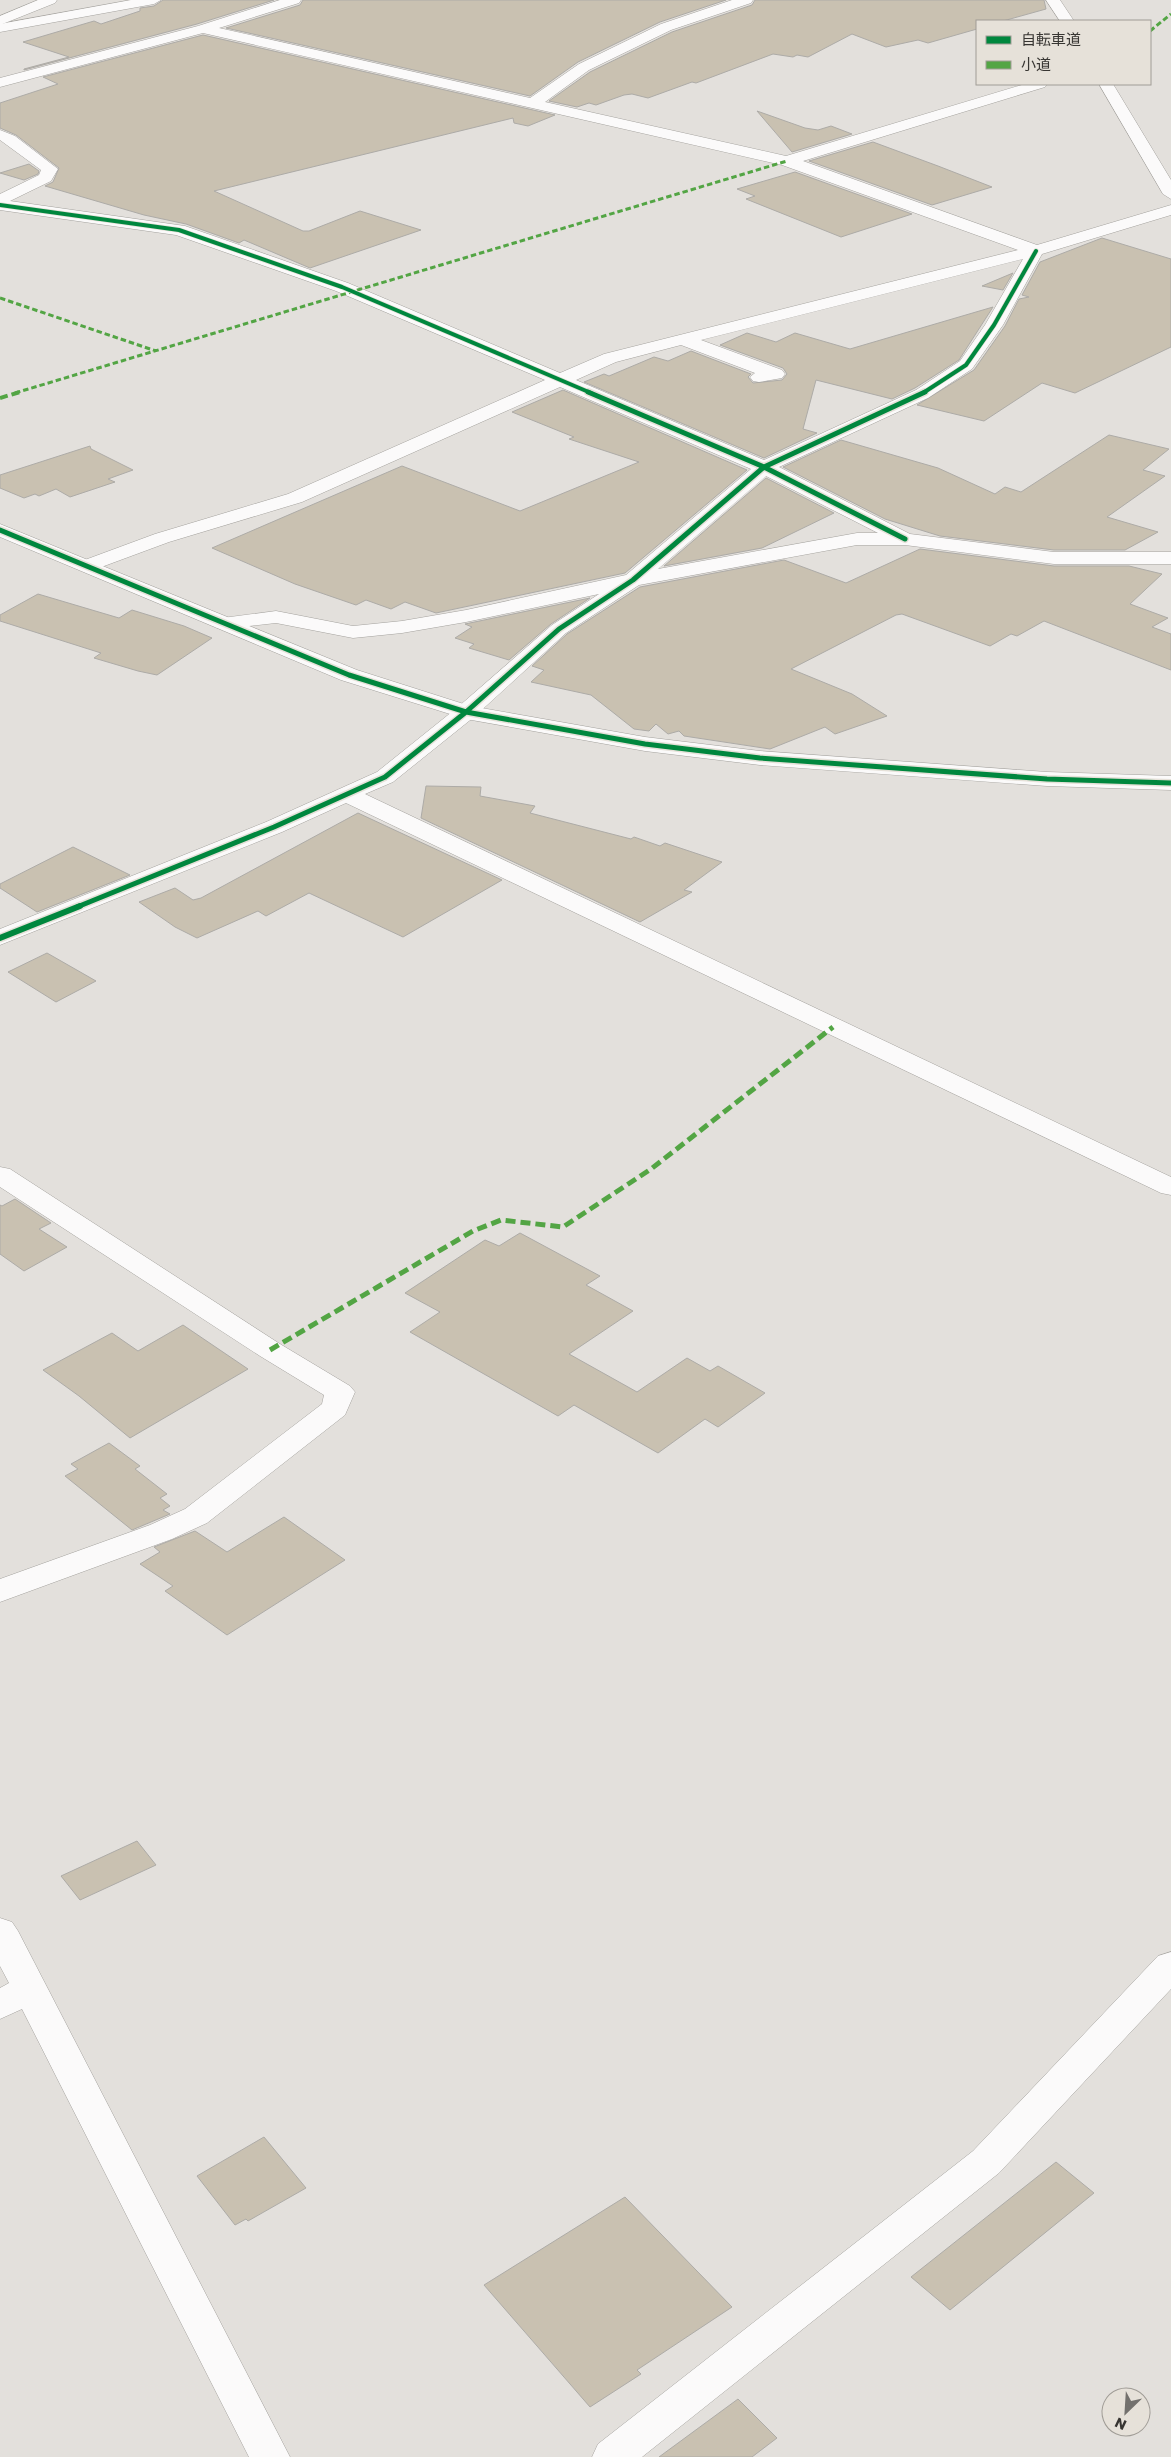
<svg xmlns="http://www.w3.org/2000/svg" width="1171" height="2457" font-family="Poppins,'Noto Sans JP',sans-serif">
  <rect width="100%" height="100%" fill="#e3e0dc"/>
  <path fill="#c9c1b1" stroke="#adaba7" d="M163 0H274L197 24 24 70V69L69 57 23 42 94 21 101 24 140 11V8L154 6Z
    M303 0H726L660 22 578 62 530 96 226 28 300 5Z
    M755 0H1044L1046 9 1003 21H977V29L928 43 918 40 886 47 852 34 808 57 797 55 793 57 773 54 696 83 692 82 648 98 632 94 624 95 596 105 589 103 577 107 549 101 590 72 672 32 752 5Z
    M203 35 555 115 528 126 514 123 513 118 214 191 303 231H309L360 211 421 230 310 268 244 240 239 243 186 224 144 215 45 186 53 182 59 168 16 135 0 128V103L58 84 43 77Z
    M757 111 805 128 818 130 831 126 852 134 792 152Z
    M873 142 938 166 992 187 932 205 809 161Z
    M29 164 39 171 38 174 24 180 0 173Z
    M795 172 912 214 841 237 746 199 755 196 737 189Z
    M1102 238 1171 259V347L1075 393 1042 383 984 421 917 405 974 370 1005 326 1019 299 1029 297 1022 295 1040 262Z
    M1013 273 1003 290 982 286Z
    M993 307 959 360 915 388 892 399 816 380 803 429 817 433 764 458 584 382 604 374 609 376 654 357 668 361 691 351 751 374 748 377 753 383 782 380 787 374 783 368 720 345 747 333 776 342 795 333 850 349Z
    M563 390 747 470 625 573 436 613 405 602 391 609 366 600 356 605 295 584 212 548 402 466 520 511 639 462 569 439 574 437 512 412Z
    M1109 435 1169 449 1143 470 1165 476 1107 517 1158 532 1125 550H1054L940 536 885 519 783 467 841 440 938 468 995 494 1005 487 1021 492Z
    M90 446 91 449 133 470 108 479 115 482 70 497 56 489 39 496 35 494 24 498 0 488V475Z
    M766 478 834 513 762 548 664 566Z
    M920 549 1054 566H1129L1162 574 1130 604 1168 618 1152 627 1171 634V670L1044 621 1017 636 1011 634 990 646 902 614 896 615 791 669 852 694 887 716 835 734 825 727 770 749 684 736 679 731 668 734 656 724 649 731 634 729 591 695 531 682 544 670 532 666 567 634 640 587 784 560 846 583Z
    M38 594 119 618 132 610 184 626 212 638 157 675 138 671 94 658 101 653 0 621V615Z
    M590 598 551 624 509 660 469 648 474 644 455 638 472 627 465 624Z
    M426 786 481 787 480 796 535 806 530 813 631 839 634 837 660 846 665 843 722 862 684 890 692 892 640 922 421 818Z
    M358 813 502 880 403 937 309 893 266 916 258 911 197 938 175 927 139 902 175 888 193 900 201 898Z
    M73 847 130 875 37 912 0 888V884Z
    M47 953 96 981 56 1002 8 972Z
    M15 1199 51 1223 39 1229 67 1247 24 1271 0 1254V1205L2 1206Z
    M520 1233 600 1276 586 1285 633 1311 569 1354 637 1392 687 1358 710 1371 718 1366 765 1393 718 1427 705 1419 658 1453 574 1405 558 1416 410 1332 440 1312 405 1293 485 1240 499 1246Z
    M183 1325 248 1369 130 1438 79 1396 43 1370 112 1333 138 1351Z
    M109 1443 140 1466 135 1469 167 1494 160 1498 170 1506 163 1510 170 1514 132 1530 65 1476 78 1469 71 1464Z
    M284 1517 345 1560 227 1635 165 1591 173 1586 140 1564 160 1552 154 1547 195 1531 227 1552Z
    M137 1841 156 1865 80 1900 61 1876Z
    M264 2137 306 2188 248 2221 246 2219 235 2225 197 2176Z
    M1056 2162 1094 2193 950 2310 911 2277Z
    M625 2197 732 2307 637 2370 641 2374 590 2407 484 2285Z
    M738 2399 777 2438 752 2457H659Z"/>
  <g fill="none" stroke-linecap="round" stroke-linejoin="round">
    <defs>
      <path id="street" d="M38 0H57L55 3 0 25V16Z
        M280 0H301L299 3 219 28 530 98 579 64 661 24 732 0H753L751 3 671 30 589 70 545 102 786 156 1025 84H1047L1045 87 803 161 1037 245 1171 205V215L1042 254 1003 325 972 369 928 398 779 467 910 534 1054 552H1171V564H1054L905 545H857L639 585 566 633 474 717 393 782 365 794 1171 1177V1195L1161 1193 346 803 282 832 0 945V929L266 822 377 772 458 707 552 625 599 594 466 622 402 633 353 638 276 623 222 629 215 627 212 623 215 619 276 611 353 626 402 621 466 610 626 575 751 469 560 387 302 502 169 542 96 569 89 571 82 569 79 565 82 561 155 534 288 494 545 380 336 291 176 235 0 210V194L39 175 41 170 0 140V130L15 136 58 169 51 181 10 201 185 226 348 283 560 373 604 354 1018 250 782 165 203 33 0 87V78L198 26ZM1023 259 985 325 960 361 916 390 764 460 576 380 616 362 681 345 755 373 750 377 753 381 759 382 782 378 785 374 782 370 701 340ZM766 476 878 533H857L658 569Z
        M1046 0H1060L1074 21H1060Z
        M1099 84H1113L1171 180V199L1163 194Z
        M0 1167 10 1169 280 1344 350 1386 355 1392 345 1415 207 1523 172 1539 0 1602V1579L150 1525 185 1509 322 1404 324 1395 260 1356 0 1187Z
        M0 1918 12 1922 18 1931 290 2457H249L22 2009 0 2019V1988L9 1983 0 1966Z
        M1171 1952V1989L999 2173 642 2457H592L598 2444 973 2151 1158 1956Z"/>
      <path id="secondary" d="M0 524 357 670 470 706 645 737 760 751 1047 772 1171 776V790L1047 786 760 765 645 751 466 719 341 680 0 537Z"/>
      <path id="primary" d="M131 0H161L154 4 0 32V24Z"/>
    </defs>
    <use href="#street" stroke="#a4a29e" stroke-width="1"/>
    <use href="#secondary" stroke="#a4a29e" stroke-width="1"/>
    <use href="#primary" stroke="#a4a29e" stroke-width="1"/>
    <use href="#street" fill="#fbfafa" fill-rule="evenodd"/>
    <use href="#secondary" fill="#fbfafa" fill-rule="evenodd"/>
    <use href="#primary" fill="#fbfafa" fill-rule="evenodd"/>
    <path stroke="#53a544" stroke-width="3" stroke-dasharray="5.5 3" stroke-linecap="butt" d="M1150 31 1171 14
      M0 298 156 351
      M15 393 787 161"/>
    <path stroke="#53a544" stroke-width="4" stroke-dasharray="8 4" stroke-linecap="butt" d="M0 398 20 392"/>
    <path stroke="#53a544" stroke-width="5" stroke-dasharray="10 5" stroke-linecap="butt" d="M270 1350 473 1231 501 1220 563 1227 651 1169 833 1027"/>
    <defs>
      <path id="cycleway-far2" d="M0 205 179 230 342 287 591 393
        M923 393 966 365 994 325 1036 251"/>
      <path id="cycleway-far1" d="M588 392 764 467 905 539
        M0 530 349 675 466 712 645 744 760 758 1047 779 1171 783
        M77 907 274 827 385 777 466 712 559 629 633 580 764 467 925 392"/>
      <path id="cycleway" d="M0 938 80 906"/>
    </defs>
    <use href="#cycleway-far2" stroke="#e6e1d9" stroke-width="5.5"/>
    <use href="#cycleway-far1" stroke="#e6e1d9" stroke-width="8"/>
    <use href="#cycleway" stroke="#e6e1d9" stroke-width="9"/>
    <use href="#cycleway-far2" stroke="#00873e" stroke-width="4"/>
    <use href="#cycleway-far1" stroke="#00873e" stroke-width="5"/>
    <use href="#cycleway" stroke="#00873e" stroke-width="6"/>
  </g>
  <rect x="976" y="20" width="175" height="65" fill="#e6e1d9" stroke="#a09c96"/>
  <rect x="986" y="36" width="25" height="8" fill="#00873e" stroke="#a09c96"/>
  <text x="1021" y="45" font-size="15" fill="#373532">自転車道</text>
  <rect x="986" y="61" width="25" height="8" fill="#53a544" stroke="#a09c96"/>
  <text x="1021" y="70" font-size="15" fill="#373532">小道</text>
  <g transform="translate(1126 2412) rotate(205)"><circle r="24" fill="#e6e1d9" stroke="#a09c96"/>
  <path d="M0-4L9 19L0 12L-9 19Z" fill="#73716e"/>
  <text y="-8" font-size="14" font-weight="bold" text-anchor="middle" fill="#373532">N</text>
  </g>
</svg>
